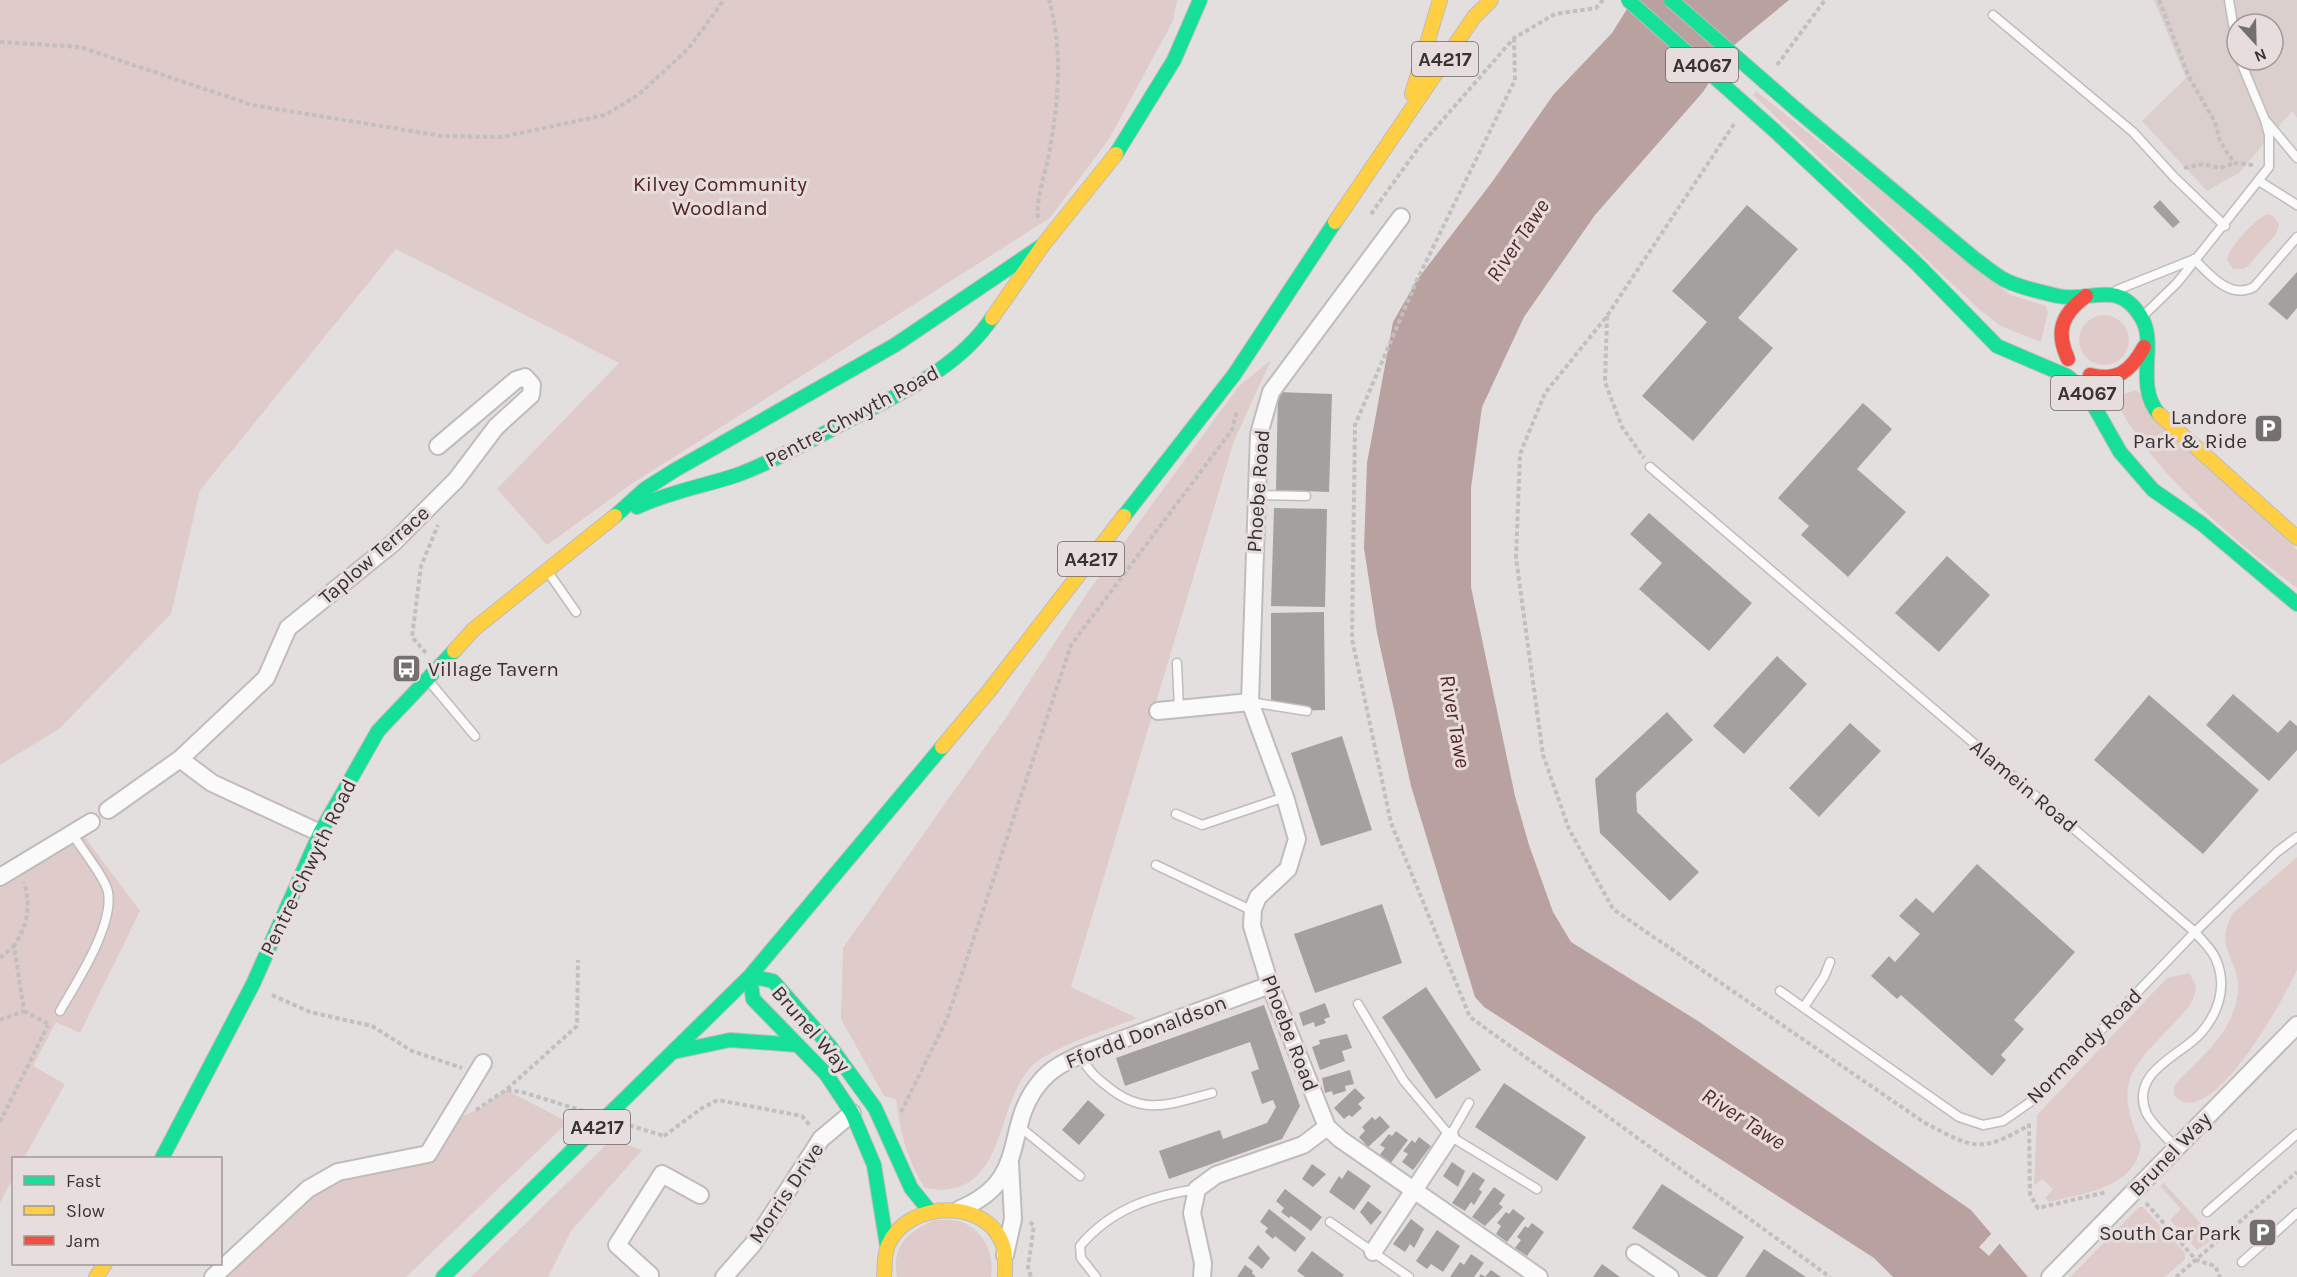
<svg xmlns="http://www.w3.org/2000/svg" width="2297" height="1277" font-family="Karla,sans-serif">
  <rect width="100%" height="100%" fill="#e4dfdf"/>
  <path fill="#dbcfce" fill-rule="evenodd" d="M2154 0H2297V118L2292 111 2239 173 2207 191 2142 121 2186 78ZM2237 24H2273V60H2237Z"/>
  <path fill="#dfcbca" d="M0 0H1177L1173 21 1109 139 1050 218 630 485 547 545 497 489 619 363 396 249 200 490 171 614 59 729 0 765Z
    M1756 91 2011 295 2046 306 2048 312 2041 342 2001 326 1981 311 1753 95Z
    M2268 214 2273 216 2279 224 2276 234 2248 266 2243 269H2233L2227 260C2228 249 2256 217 2268 214Z
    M2079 340a25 25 0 1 1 50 0a25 25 0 1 1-50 0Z
    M1271 360 1234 441 1071 987 1137 1018C1110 1029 1047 1048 1029 1069 994 1111 1005 1203 925 1188 907 1160 900 1132 896 1099L884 1096 841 1019 843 948 1007 716 1087 593 1239 386Z
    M2136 390 2297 550V588C2238 544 2143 465 2115 397Z
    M81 832 140 911 80 1033 56 1022 33 1066 65 1084 24 1158H14L13 1178 0 1203V882Z
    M2297 857V970C2286 995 2209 1137 2174 1095V1087C2179 1078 2189 1071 2196 1063 2216 1044 2235 1021 2238 992 2241 959 2212 949 2233 913Z
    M2189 973 2196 985C2196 1000 2187 1010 2177 1020 2134 1066 2111 1080 2141 1144 2136 1188 2084 1193 2049 1202L2045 1198 2053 1189 2042 1179 2034 1186 2037 1115 2167 978Z
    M506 1090 568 1122 406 1277H213L308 1189 428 1154 450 1121 479 1109Z
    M612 1139 642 1150 571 1231 548 1277H471Z
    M2164 1183 2214 1238 2197 1250 2170 1220 2181 1209 2160 1186Z
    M2139 1207H2143L2185 1253V1259L2165 1277H2070Z
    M935 1220C942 1220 952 1219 959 1221 983 1229 995 1253 991 1277H897C891 1245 909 1231 935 1220Z"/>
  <path fill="#b9a19f" d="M1639 0H1789L1733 46 1703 92 1595 215 1524 317 1482 407 1471 488V587L1515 796 1529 845 1553 912 1571 942 1698 1021 1971 1210 2028 1277H1893L1874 1258 1484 1007 1475 997 1411 786 1377 633 1364 548 1367 463 1393 322 1417 280 1492 182 1554 94 1612 33 1627 9Z"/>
  <path fill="#e4dfdf" d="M1993 1232 2001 1242 1989 1256 1979 1247Z"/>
  <path fill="#a4a0a0" d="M2160 200 2180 222 2173 228 2153 207Z
    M1747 205 1798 249 1738 318 1773 348 1693 441 1642 396 1707 322 1672 291Z
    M2297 272V308L2287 320 2268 304Z
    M1278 392 1332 394 1329 492 1276 490Z
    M1863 403 1892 429 1857 469 1906 512 1848 577 1801 535 1809 526 1778 498Z
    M1274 508 1327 509 1325 607 1271 606Z
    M1649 513 1752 603 1709 651 1639 589 1662 563 1630 534Z
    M1947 556 1990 595 1939 652 1895 613Z
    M1324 612 1325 710 1271 711V613Z
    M1777 656 1807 684 1744 754 1713 726Z
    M2233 694 2278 733 2290 720 2297 726V750L2269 781 2206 725Z
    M2149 695 2259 790 2203 854 2094 760Z
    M1667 712 1693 740 1636 793 1637 812 1699 872 1670 901 1600 833 1595 779Z
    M1850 723 1881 751 1819 817 1789 788Z
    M1342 736 1372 830 1321 846 1291 753Z
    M1977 864 2075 952 2014 1020 2024 1029 2001 1055 2006 1060 1992 1076 1901 995 1897 999 1871 976 1889 956 1895 962 1920 934 1899 916 1916 898 1933 913Z
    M1382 904 1402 963 1315 993 1294 934Z
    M1426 987 1481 1070 1436 1099 1382 1017Z
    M1325 1003 1330 1017 1324 1019 1326 1023 1315 1027 1314 1022 1303 1026 1299 1013Z
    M1264 1005 1300 1106 1282 1139 1169 1179 1159 1151 1220 1130 1223 1139 1267 1123 1276 1107 1273 1100 1262 1104 1251 1072 1259 1069 1250 1042 1125 1086 1116 1058Z
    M1347 1034 1352 1048 1342 1051 1345 1061 1320 1070 1312 1047 1320 1044 1319 1040Z
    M1350 1070 1354 1084 1345 1086 1346 1091 1333 1095 1332 1091 1325 1093 1322 1078Z
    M1504 1083 1586 1137 1557 1181 1475 1127Z
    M1355 1088 1365 1098 1358 1104 1362 1108 1352 1117 1349 1115 1344 1119 1334 1108Z
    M1088 1100 1105 1115 1079 1145 1062 1130Z
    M1380 1116 1390 1127 1368 1147 1359 1137 1365 1131 1362 1127 1372 1117 1375 1120Z
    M1396 1131 1408 1140 1390 1164 1379 1156 1385 1148 1380 1145 1389 1134 1392 1136Z
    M1419 1137 1431 1146 1413 1170 1402 1162 1408 1154 1403 1151 1412 1140 1415 1143Z
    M1452 1162 1465 1171 1458 1187 1443 1176Z
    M1312 1164 1326 1174 1313 1187 1302 1179Z
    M1348 1170 1371 1186 1354 1210 1329 1192 1339 1176 1342 1179Z
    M1473 1172 1485 1180 1479 1189 1482 1192 1474 1205 1471 1202 1465 1211 1452 1203Z
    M1662 1184 1744 1237 1717 1277H1707L1632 1228Z
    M1494 1187 1505 1195 1499 1204 1503 1207 1485 1226 1472 1217Z
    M1285 1189 1322 1217 1311 1231 1291 1216 1289 1218 1281 1212 1284 1208 1276 1201Z
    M1368 1201 1382 1212 1371 1225 1360 1212Z
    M1269 1209 1306 1238 1295 1252 1275 1236 1273 1239 1265 1232 1268 1228 1260 1222Z
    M1513 1209 1525 1218 1507 1242 1496 1234 1501 1226 1497 1223 1506 1212 1509 1214Z
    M1411 1219 1424 1229 1414 1248 1410 1244 1405 1252 1393 1244Z
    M1532 1223 1544 1232 1527 1256 1515 1248 1521 1240 1517 1237 1525 1226 1528 1228Z
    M1437 1230 1460 1246 1443 1272 1431 1264 1427 1269 1416 1261Z
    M1258 1245 1270 1258 1262 1269 1248 1258Z
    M1764 1249 1806 1277H1745Z
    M1312 1251 1344 1275 1342 1277H1305L1297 1271Z
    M1471 1254 1484 1263 1474 1277H1450L1460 1262 1464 1265Z
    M1602 1264 1620 1277H1593Z
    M1245 1265 1253 1271 1252 1273 1256 1277H1237Z
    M1491 1270 1501 1277H1479L1481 1274 1485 1277Z"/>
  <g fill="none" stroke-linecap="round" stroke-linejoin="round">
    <defs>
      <path id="lane" d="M2229 0 2237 48
        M1993 15 2133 132 2174 177 2225 226
        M2267 122 2297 158
        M2259 181 2297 205
        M2194 259C2210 275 2230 300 2254 287L2297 237
        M2117 290 2192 260
        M2144 315 2177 283 2269 167V135L2265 120 2240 60
        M1650 467 2195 932C2202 941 2214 951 2217 962 2227 988 2218 1014 2200 1034 2180 1056 2130 1072 2146 1112 2151 1124 2167 1137 2176 1148
        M1257 495 1306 496
        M548 572 576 612
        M1177 663 1179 709
        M428 680 475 736
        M1250 702 1307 711
        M1176 814 1202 825 1285 797
        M1156 865 1253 911
        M1780 991 1959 1117 1983 1125 2003 1121 2036 1098 2195 932 2277 852 2297 837
        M1358 1004 1404 1081 1450 1136 1537 1189
        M1804 1007 1824 977 1830 962
        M60 1011C77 982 114 925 108 892 106 879 80 847 72 833
        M1080 1055C1087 1069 1095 1077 1107 1086 1144 1117 1170 1104 1212 1093
        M1020 1127 1080 1176
        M1450 1136 1469 1103
        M2207 1212 2297 1134
        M1330 1222 1409 1277
        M2242 1262 2297 1213
        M1096 1277 1081 1258 1080 1246C1111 1209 1151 1196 1197 1189"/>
      <path id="street" d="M1401 217 1271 392 1259 434 1250 702 1285 797 1297 839 1288 869 1258 897 1253 909 1252 926 1270 985 1327 1127 1340 1139 1539 1277
        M1158 711 1250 702
        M180 759 266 678 288 628 393 543 456 480 496 427 531 395 532 385 525 377 516 380 438 446
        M108 810 180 759 212 783 320 833
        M0 877 91 822
        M960 1209C1032 1179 1001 1127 1041 1081 1052 1068 1065 1062 1080 1055L1270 985
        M1373 1252 1450 1136
        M1635 1253 1670 1277
        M1005 1255 1013 1219 1010 1163
        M650 1275 617 1245 662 1174 700 1195
        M213 1277 308 1189 338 1172 428 1154 483 1063
        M724 1277 753 1244 821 1139 852 1113
        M1202 1277 1203 1263 1192 1213 1197 1189 1216 1175 1303 1145 1327 1127
        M2050 1277 2297 1025"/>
      <path id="fast" d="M1797 110 1975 259C1985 266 1995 275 2005 280 2020 288 2042 292 2058 296 2090 303 2117 278 2141 317 2158 343 2134 386 2159 414
        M1775 131 1918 265 1997 346 2067 376 2085 390 2120 452 2153 490 2202 524 2297 604
        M1116 154 1174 60 1200 0
        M637 507C669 492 704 486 737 475 775 461 809 441 844 423 898 394 957 370 992 318
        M615 516 645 489 675 470 895 345 1043 245
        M1124 516 1234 375 1335 222
        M673 1052 730 1040 798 1045
        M162 1158 253 984 320 833 378 731 454 651
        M887 1246 874 1165 852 1113 826 1074 753 999 750 976 773 981 829 1045 875 1108 911 1188 928 1209
        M443 1277 750 976 942 747"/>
      <path id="slow" d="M1412 94 1440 0
        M1335 222 1474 17 1491 0
        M992 318 1043 245 1116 154
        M2159 414 2297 538
        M454 651 474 629 615 516
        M942 747 989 691 1124 516
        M96 1277 105 1264
        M884 1277C885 1267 884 1254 888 1245 908 1199 991 1197 1004 1249 1006 1258 1005 1268 1005 1277"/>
      <path id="jam" d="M2068 359C2055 331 2062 314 2086 296
        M2090 375C2117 382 2131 371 2144 347"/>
    </defs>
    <use href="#lane" stroke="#bfbcbb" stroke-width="11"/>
    <use href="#street" stroke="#bfbcbb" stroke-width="20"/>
    <use href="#fast" stroke="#bfbcbb" stroke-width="16"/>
    <use href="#slow" stroke="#bfbcbb" stroke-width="16"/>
    <use href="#jam" stroke="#bfbcbb" stroke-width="16"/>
    <path stroke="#c2bfbf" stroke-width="4" stroke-dasharray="4.5 3" stroke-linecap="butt" d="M2159 0 2189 77 2215 122 2220 141 2234 163 2254 165
      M1514 38 1515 80 1417 280 1355 425 1352 639 1391 823 1470 1017 1830 1277
      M0 42 80 47 252 105 442 136 502 137 605 115 638 95 688 49 724 0
      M1777 65 1825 0
      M1734 124 1607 316 1545 393 1520 454 1516 558 1543 755 1569 829 1613 909 1925 1123C1973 1148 1980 1154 2029 1125L2030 1194 2038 1208 2107 1192
      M2184 168 2203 164 2220 168 2234 163
      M1371 214 1419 147 1514 38 1555 14 1596 8 1603 0
      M1038 218C1036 200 1044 177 1048 159 1058 105 1064 54 1049 0
      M1607 316 1605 382 1622 427 1644 458
      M426 653 412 637 421 566 438 525
      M0 958 14 946
      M272 995 310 1012 372 1026 412 1051 462 1068
      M24 1011 49 1024
      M0 1020 24 1011 14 946C28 924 31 907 24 882
      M507 1090 522 1092
      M476 1110 506 1090 577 1026 578 960
      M901 1112 947 1019 1071 645 1232 430 1237 410
      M0 1122 48 1025
      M664 1136 702 1108 718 1100 802 1116 811 1127
      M2146 1203 2196 1260 2215 1266 2220 1277
      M1030 1222 1034 1226 1028 1267 1031 1277
      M2176 1277 2297 1172"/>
    <use href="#lane" stroke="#fbfafa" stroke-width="8"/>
    <use href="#street" stroke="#fbfafa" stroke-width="16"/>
    <use href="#fast" stroke="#16e098" stroke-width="14"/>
    <use href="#slow" stroke="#ffcf43" stroke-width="14"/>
    <use href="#jam" stroke="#f24e42" stroke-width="14"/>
    <defs>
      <path id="fast-bridge" d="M1628 0 1775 131
        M1671 0 1797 110"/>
    </defs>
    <use href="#fast-bridge" stroke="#bfbcbc" stroke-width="16" stroke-linecap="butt"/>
    <path stroke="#c2bfbf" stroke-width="4" stroke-dasharray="4.5 3" stroke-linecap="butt" d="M522 1092 664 1136"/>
    <use href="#fast-bridge" stroke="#16e098" stroke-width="14"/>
  </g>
  <defs>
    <symbol id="parking-square" viewBox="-11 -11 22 22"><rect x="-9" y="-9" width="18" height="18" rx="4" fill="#747070" stroke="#e7dddc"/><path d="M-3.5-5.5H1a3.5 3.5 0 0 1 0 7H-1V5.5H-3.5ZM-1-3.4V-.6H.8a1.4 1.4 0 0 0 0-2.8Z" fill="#fff"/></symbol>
    <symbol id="bus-square" viewBox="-11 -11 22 22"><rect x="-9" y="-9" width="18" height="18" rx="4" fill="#747070" stroke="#e7dddc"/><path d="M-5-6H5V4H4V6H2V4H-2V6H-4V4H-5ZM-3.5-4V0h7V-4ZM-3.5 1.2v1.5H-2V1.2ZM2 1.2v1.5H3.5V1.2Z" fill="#fff"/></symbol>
  </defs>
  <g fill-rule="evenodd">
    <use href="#parking-square" x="2252" y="412" width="33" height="33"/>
    <use href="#bus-square" x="390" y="652" width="33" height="33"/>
    <use href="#parking-square" x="2246" y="1216" width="33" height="33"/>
  </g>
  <g text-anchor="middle" stroke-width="6" stroke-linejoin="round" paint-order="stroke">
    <g fill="#e7dddc" stroke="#6c6766" stroke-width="1.5">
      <rect x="1412" y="42" width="66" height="34" rx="4.5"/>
      <rect x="1666" y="48" width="72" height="34" rx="4.5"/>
      <rect x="2051" y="376" width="72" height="34" rx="4.5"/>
      <rect x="1058" y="542" width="66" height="34" rx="4.5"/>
      <rect x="564" y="1110" width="66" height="34" rx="4.5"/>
    </g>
    <g font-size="20" font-weight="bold" fill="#383434">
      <text x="1445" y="66">A4217</text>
      <text x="1702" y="72">A4067</text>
      <text x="2087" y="400">A4067</text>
      <text x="1091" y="566">A4217</text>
      <text x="597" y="1134">A4217</text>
    </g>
    <g font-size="21" fill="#542523" stroke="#e7dddc">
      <text x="720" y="191">Kilvey Community<tspan x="720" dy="24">Woodland</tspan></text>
    </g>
    <g font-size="21" fill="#383434" stroke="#e7dddc">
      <text transform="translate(852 416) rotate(-28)" y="7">Pentre-Chwyth Road</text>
      <text transform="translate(1258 491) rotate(-86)" y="7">Phoebe Road</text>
      <text transform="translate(374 555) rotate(-41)" y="7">Taplow Terrace</text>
      <text transform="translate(2024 786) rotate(40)" y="7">Alamein Road</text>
      <text transform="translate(308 867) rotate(-64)" y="7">Pentre-Chwyth Road</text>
      <text transform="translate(811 1029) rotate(49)" y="7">Brunel Way</text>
      <text transform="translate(1146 1032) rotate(-21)" y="7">Ffordd Donaldson</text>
      <text transform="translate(1290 1033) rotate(69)" y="7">Phoebe Road</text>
      <text transform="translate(2084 1046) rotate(-45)" y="7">Normandy Road</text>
      <text transform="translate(2170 1154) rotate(-46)" y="7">Brunel Way</text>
      <text transform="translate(786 1193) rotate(-56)" y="7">Morris Drive</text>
    </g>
    <g font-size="21" fill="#383434" stroke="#e7dddc" text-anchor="end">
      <text x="2247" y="424">Landore<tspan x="2247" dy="24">Park &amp; Ride</tspan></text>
      <text x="428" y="676" text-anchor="start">Village Tavern</text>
      <text x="2241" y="1240">South Car Park</text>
    </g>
    <g font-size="22" font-style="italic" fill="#572826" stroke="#e7dddc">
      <text transform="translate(1517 240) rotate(-56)" y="8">River Tawe</text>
      <text transform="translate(1456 721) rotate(80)" y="8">River Tawe</text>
      <text transform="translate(1744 1118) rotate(33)" y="8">River Tawe</text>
    </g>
  </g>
  <rect x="12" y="1157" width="210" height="108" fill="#e7dddc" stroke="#a19999" stroke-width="1.5"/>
  <rect x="24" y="1176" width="30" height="9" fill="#16e098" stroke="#a19999" stroke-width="1.5"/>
  <text x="66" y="1187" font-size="18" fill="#383434">Fast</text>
  <rect x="24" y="1206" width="30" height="9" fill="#ffcf43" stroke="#a19999" stroke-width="1.5"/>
  <text x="66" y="1217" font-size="18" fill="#383434">Slow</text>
  <rect x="24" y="1236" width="30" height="9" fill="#f24e42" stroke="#a19999" stroke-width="1.5"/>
  <text x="66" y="1247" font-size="18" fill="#383434">Jam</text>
  <g transform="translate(2255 42) rotate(158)"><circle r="28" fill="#e7dddc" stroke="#a19999" stroke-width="1.5"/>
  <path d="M0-4.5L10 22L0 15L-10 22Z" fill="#747070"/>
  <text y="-9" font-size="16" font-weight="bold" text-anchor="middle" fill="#383434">N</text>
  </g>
</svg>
